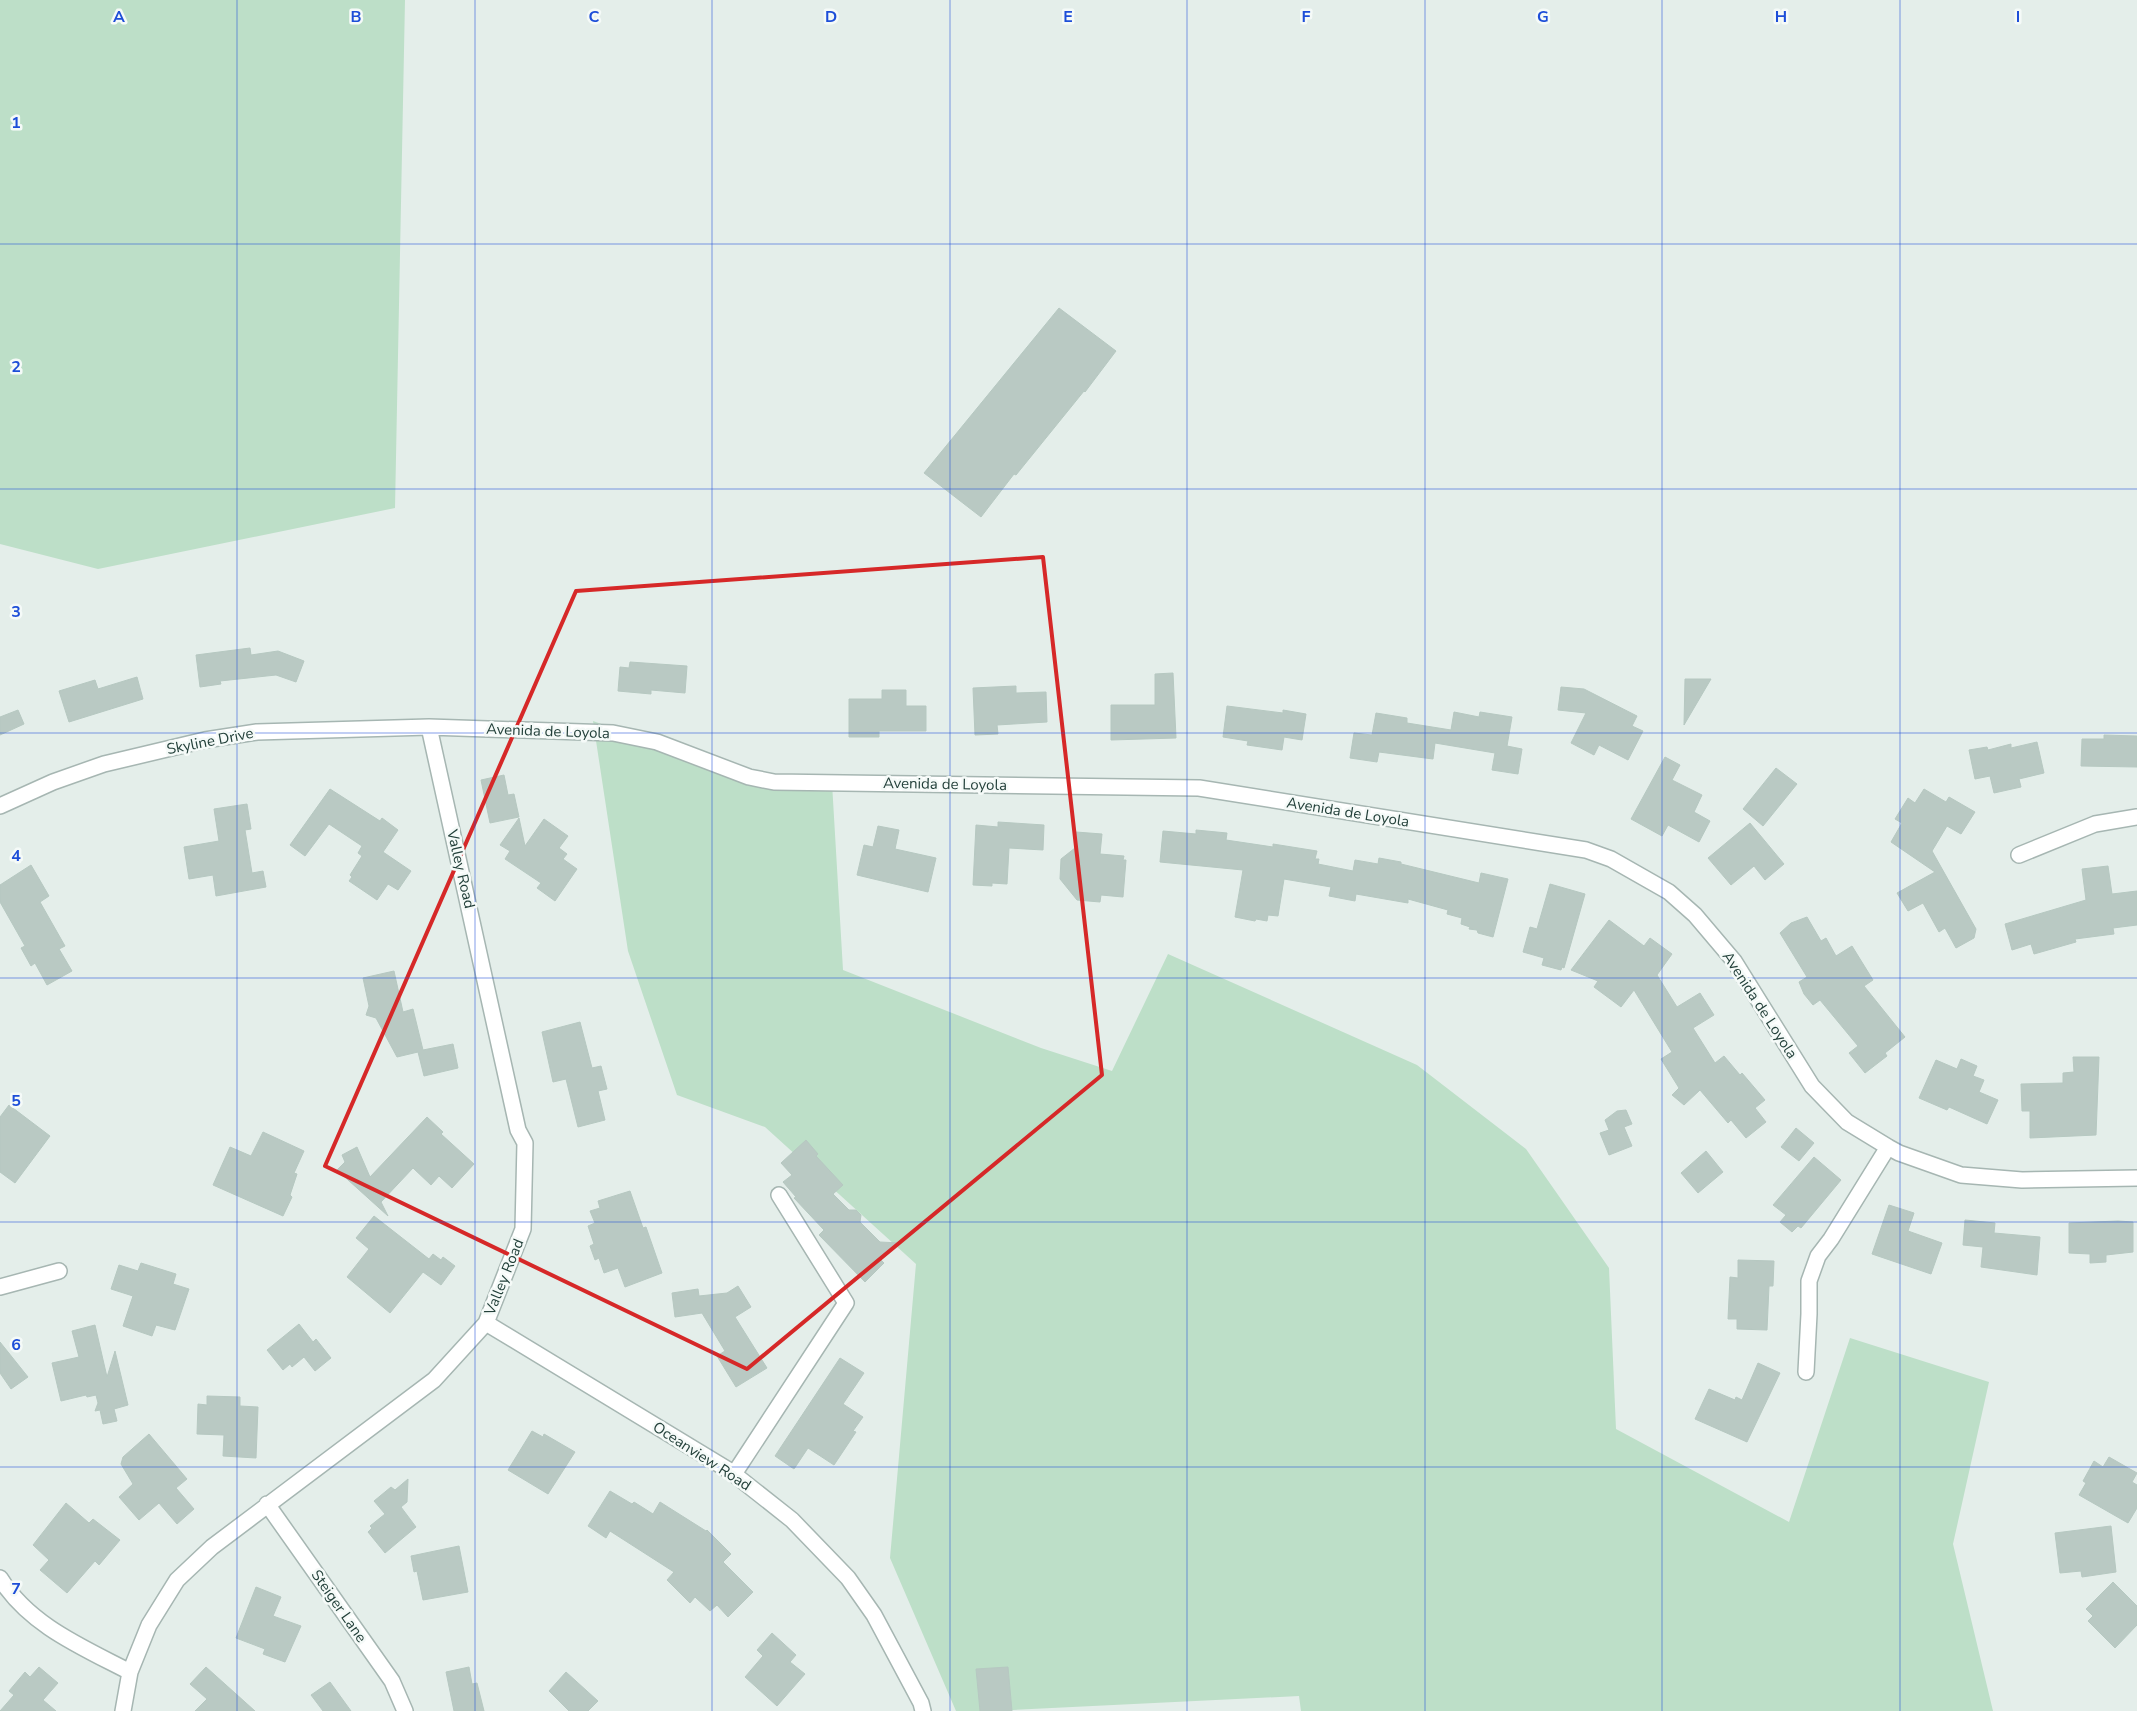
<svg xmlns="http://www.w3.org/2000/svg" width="2137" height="1711" font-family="'Nunito Sans',sans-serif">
  <rect width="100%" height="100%" fill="#e4eeea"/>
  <path fill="#bddfc8" d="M0 0H405L395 508 98 569 0 544Z
    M593 721 749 777 832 783 843 970 1041 1048 1112 1071 1168 954 1417 1065 1526 1149 1609 1268 1616 1429 1789 1522 1850 1338 1989 1382 1953 1544 1993 1711H1301L1299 1696 993 1711H956L890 1558 916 1264 765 1127 677 1095 628 951Z"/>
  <path fill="#b9c9c3" stroke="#b6c8c1" d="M1059 308 1116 351 1085 392 1084 391 1016 475 1014 474 981 517 924 473Z
    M250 648 251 655 278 651 304 661 296 682 276 675 220 681 221 684 200 687 196 655Z
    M630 662 687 666 685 693 651 690V694L618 691 620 667 629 668Z
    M1173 673 1176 738 1111 740V705H1155V674Z
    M137 677 143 699 69 722 59 691 95 680 98 689Z
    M1685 679H1711L1684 725Z
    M1016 686V693L1046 692 1047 722 997 725 998 734 975 735 973 688Z
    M1561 687 1584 689 1637 716 1632 726 1643 731 1628 760 1599 745 1594 755 1571 743 1586 713 1558 710Z
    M882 690H906V706H926V731H879V737H849V699H882Z
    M1227 706 1283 713V710L1306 714 1302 740 1284 737 1282 750 1247 745 1248 741 1223 737Z
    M18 710 24 724 0 735V717Z
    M1454 712 1479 717 1480 712 1512 717 1507 746 1522 749 1518 774 1492 770 1495 753 1435 743 1433 759 1379 752 1377 762 1350 758 1354 733 1372 735 1376 713 1407 718V723L1451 730Z
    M2104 735 2137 736V767L2081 766 2082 739H2104Z
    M2037 742 2044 773 2019 779 2021 787 1994 793 1990 776 1975 779 1969 750 1987 747 1988 750 2011 744V748Z
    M1665 757 1680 765 1672 780 1702 795 1694 812 1710 821 1699 842 1668 825 1662 836 1631 819Z
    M1776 768 1797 784 1763 826 1743 809Z
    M504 775 508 795 514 794 519 817 490 823 481 780Z
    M330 789 380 821 382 818 398 830 383 852 411 871 398 890 388 884 377 900 349 881 352 877 350 875 362 856 358 853 362 846 329 824 305 856 290 845Z
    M1924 789 1946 802 1949 797 1975 812 1961 834 1947 826 1932 851 1976 929 1974 938 1956 948 1945 928 1939 932 1923 903 1908 911 1897 893 1935 872 1891 842 1902 823 1895 819 1908 798 1915 803Z
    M247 804 251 829 245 830 252 873 263 871 266 887 216 896 213 875 189 879 184 847 219 841 214 809Z
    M519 818 525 846 544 819 568 836 559 848 567 854 563 859 577 869 555 901 537 888 541 883 505 859 510 851 500 845Z
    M998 822 1044 825 1043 850 1009 848 1007 884 992 883V886L973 885 976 825 998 827Z
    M1750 823 1784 864 1765 880 1754 866 1731 885 1708 858Z
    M878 826 899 830 895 849 936 858 928 892 857 875 864 845 873 847Z
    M1196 830 1227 833 1226 840 1273 847V844L1317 851 1315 859H1319L1318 864 1353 871 1355 860 1378 864 1379 858 1401 862V864L1479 883 1481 873 1508 879 1493 937 1478 933 1477 930 1469 929 1470 927 1461 924 1462 918 1447 914 1448 910 1408 899V903L1356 894 1355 901 1329 896 1331 887 1284 879 1278 916 1268 915 1267 921 1256 919 1255 921 1235 917 1243 870 1160 862 1163 831 1196 834Z
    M1076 832 1102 834 1100 854 1124 856 1123 860H1126L1123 897 1101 895 1100 902 1077 900 1060 879 1061 859 1075 848Z
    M31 865 49 896 40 902 65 946 59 949 72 971 47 985 35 963 31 966 21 948 25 946 0 902V885Z
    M2108 866 2112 894 2137 891V925L2113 928 2114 934 2075 939 2076 942 2034 954 2031 944 2012 950 2005 924 2086 900 2082 869Z
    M1550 884 1585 894 1564 968 1562 967 1561 970 1542 965 1544 958 1523 952 1530 927 1537 929Z
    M1807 917 1821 941 1826 938 1836 956 1852 946 1873 980 1864 986 1905 1037 1885 1053 1887 1056 1865 1073 1849 1053 1858 1046 1820 1000 1813 1005 1804 994 1799 982 1807 977 1780 933 1791 923Z
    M1609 920 1644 946 1650 938 1672 954 1657 975 1677 1007 1700 993 1714 1015 1693 1028 1715 1063 1724 1056 1740 1075 1742 1073 1765 1100 1755 1108 1766 1122 1746 1138 1731 1120 1728 1123 1700 1090 1684 1105 1672 1095 1679 1088 1661 1059 1672 1052 1634 990 1621 1007 1594 987 1598 981 1571 970Z
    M394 971 403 1012 413 1009 423 1050 453 1044 458 1068 424 1076 418 1052 397 1057 376 1018 366 1015 369 1006 363 978Z
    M580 1022 592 1068 601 1066 607 1089 598 1091 605 1120 578 1127 566 1079 553 1082 542 1032Z
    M2073 1057H2099L2096 1135 2030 1138V1111H2022L2021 1084 2063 1083V1073L2074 1072Z
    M1961 1059 1977 1066 1973 1076 1984 1080 1979 1092 1998 1100 1987 1124 1949 1107 1947 1110 1919 1098 1936 1060 1957 1069Z
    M9 1105 50 1136 15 1183 0 1172V1117Z
    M1626 1110 1632 1124 1624 1127 1632 1146 1609 1155 1600 1133 1609 1130 1605 1120 1617 1111Z
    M427 1117 443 1132 441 1134 474 1164 452 1188 439 1176 431 1185 413 1168 381 1202 388 1216 337 1170 345 1162 342 1155 357 1147 370 1177Z
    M1796 1128 1814 1143 1799 1161 1781 1147Z
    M263 1132 304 1151 294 1173 297 1174 290 1195 292 1197 283 1216 213 1185 230 1147 251 1156Z
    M806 1140 818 1154 816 1156 843 1185 833 1194 849 1210H856L861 1215 860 1222 880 1242 899 1243 881 1260 884 1263 865 1282 819 1235 824 1230 794 1198 796 1197 783 1182 792 1175 781 1163Z
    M1706 1151 1723 1172 1698 1193 1681 1173Z
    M1814 1157 1841 1180 1801 1228 1798 1226 1792 1232 1780 1222 1786 1215 1773 1205Z
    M630 1191 643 1228 646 1227 662 1273 625 1287 618 1268 604 1273 599 1258 595 1260 590 1246 594 1244 588 1226 595 1223 590 1211 600 1208 598 1201Z
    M1889 1205 1914 1213 1908 1231 1942 1243 1931 1274 1872 1254Z
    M374 1216 429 1259 433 1254 441 1260 443 1257 455 1266 441 1285 423 1272 390 1313 347 1277 369 1249 356 1238Z
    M1965 1220 1995 1223 1994 1233 2040 1237 2037 1275 1981 1267 1983 1247 1963 1245Z
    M2118 1221 2133 1222V1252L2106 1255V1262L2090 1263V1254L2069 1253V1223Z
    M1738 1260 1774 1261 1773 1286H1769L1767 1330 1737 1329V1319H1728L1730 1277 1738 1278Z
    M141 1263 176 1274 173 1284 189 1289 175 1330 156 1325 152 1336 123 1326 133 1296 111 1289 119 1265 138 1271Z
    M738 1286 751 1307 735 1317 767 1368 736 1387 717 1356 725 1351 702 1313 675 1317 672 1293 698 1289 699 1296 727 1293Z
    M299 1324 313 1342 316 1339 331 1358 315 1371 304 1357 292 1367 290 1364 283 1370 267 1350Z
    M95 1325 107 1377 115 1351 128 1405 114 1409 117 1421 103 1424 100 1410 95 1411 98 1403 96 1395 87 1397 86 1395 61 1401 52 1363 79 1357 72 1331Z
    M0 1342 28 1377 11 1389 0 1373Z
    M840 1358 864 1373 843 1404 863 1417 853 1431 856 1432 834 1465 808 1448 794 1469 775 1456Z
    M1758 1363 1780 1373 1747 1442 1695 1419 1709 1389 1735 1400 1736 1397 1742 1400Z
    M207 1396 240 1397V1406L258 1407 256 1458 223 1456 224 1435 197 1434 198 1404 207 1405Z
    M532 1431 543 1437 544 1434 575 1452 548 1494 508 1470Z
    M149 1434 187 1479 176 1488 194 1509 177 1524 159 1503 139 1520 119 1497 133 1484 121 1464 123 1457Z
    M2109 1457 2137 1473 2132 1482 2137 1485V1508L2128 1523 2079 1495 2086 1483 2083 1481 2094 1461 2103 1467Z
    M408 1479 407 1502 401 1507 416 1527 385 1553 368 1532 372 1528 370 1526 385 1514 374 1501 391 1487 395 1490Z
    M610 1491 632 1504 634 1502 653 1514 660 1502 706 1531 707 1530 731 1554 723 1562 753 1592 728 1617 717 1605 710 1611 695 1597 690 1603 667 1580 674 1572 610 1531 606 1538 588 1526Z
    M66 1503 89 1523 93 1519 120 1540 99 1565 95 1561 67 1593 40 1570 49 1560 33 1545Z
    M2111 1526 2116 1572 2082 1577 2081 1571 2060 1573 2055 1533Z
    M459 1546 468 1592 423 1600 417 1571 414 1572 411 1556Z
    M2113 1582 2137 1606V1625L2115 1648 2088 1621 2093 1616 2086 1609Z
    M256 1587 281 1597 273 1616 301 1626 285 1662 263 1654 265 1649 236 1638Z
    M772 1633 796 1655 790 1662 805 1674 777 1706 745 1677 763 1656 757 1650Z
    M39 1667 58 1683 43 1700 56 1711H0L14 1695 9 1691 25 1672 30 1677Z
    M206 1667 255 1711H195L207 1699 190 1684Z
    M469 1667 472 1684 477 1683 484 1711H454L446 1672Z
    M1008 1667 1012 1711H980L976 1669Z
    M566 1672 598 1701 588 1711H569L549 1691Z
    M330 1682 351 1711H323L311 1695Z"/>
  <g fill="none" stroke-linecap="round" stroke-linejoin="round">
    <defs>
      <path id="minor" d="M0 806 53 782 104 764 205 740 257 732 429 727 613 733 657 742 749 777 774 782 1199 788 1586 850 1611 859 1669 892 1695 915 1734 961 1812 1086 1847 1122 1888 1147 1899 1153 1961 1175 2022 1180 2137 1178
        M2019 855 2095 824 2137 817
        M0 1287 59 1271
        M486 1323 730 1471 792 1520 848 1578 874 1615 921 1703 923 1711
        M1806 1372 1809 1314V1281L1818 1256 1831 1239 1888 1147
        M734 1474 846 1303 779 1195
        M267 1504 392 1681 405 1711
        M0 1578C29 1625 82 1647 130 1672
        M123 1711 130 1672 149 1625 177 1580 212 1547 434 1380 486 1323 523 1229 525 1143 518 1130 429 727"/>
    </defs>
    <use href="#minor" stroke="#a6b6b2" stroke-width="18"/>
    <use href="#minor" stroke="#fff" stroke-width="15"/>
  </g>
  <path fill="none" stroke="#d62828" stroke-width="4" stroke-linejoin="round" d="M1043 557 1102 1075 747 1369 325 1166 576 591Z"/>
  <path fill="none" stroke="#1d4ed8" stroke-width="1" stroke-opacity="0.55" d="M237 0V1711M475 0V1711M712 0V1711M950 0V1711M1187 0V1711M1425 0V1711M1662 0V1711M1900 0V1711M0 244H2137M0 489H2137M0 733H2137M0 978H2137M0 1222H2137M0 1467H2137"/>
  <g text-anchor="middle" stroke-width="5" stroke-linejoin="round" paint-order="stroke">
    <g font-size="15" fill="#23403a" stroke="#f5faf8">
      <text transform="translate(548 731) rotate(2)" y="5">Avenida de Loyola</text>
      <text transform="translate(210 741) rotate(-11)" y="5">Skyline Drive</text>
      <text transform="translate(945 784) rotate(1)" y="5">Avenida de Loyola</text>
      <text transform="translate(1348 812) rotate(9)" y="5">Avenida de Loyola</text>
      <text transform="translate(461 869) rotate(77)" y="5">Valley Road</text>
      <text transform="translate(1760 1005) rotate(57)" y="5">Avenida de Loyola</text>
      <text transform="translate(504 1277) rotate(-68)" y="5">Valley Road</text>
      <text transform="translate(702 1456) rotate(33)" y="5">Oceanview Road</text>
      <text transform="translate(339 1606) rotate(55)" y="5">Steiger Lane</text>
    </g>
  </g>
  <g font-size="16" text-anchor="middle" font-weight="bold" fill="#1d4ed8" stroke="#f5faf8" stroke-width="5" stroke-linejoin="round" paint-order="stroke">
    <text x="119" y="22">A</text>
    <text x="356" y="22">B</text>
    <text x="594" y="22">C</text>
    <text x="831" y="22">D</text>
    <text x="1068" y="22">E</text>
    <text x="1306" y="22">F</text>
    <text x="1543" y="22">G</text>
    <text x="1781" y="22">H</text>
    <text x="2018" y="22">I</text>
    <text x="16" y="128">1</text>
    <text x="16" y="372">2</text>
    <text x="16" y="617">3</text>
    <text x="16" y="861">4</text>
    <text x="16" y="1106">5</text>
    <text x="16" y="1350">6</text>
    <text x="16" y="1594">7</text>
  </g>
</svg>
